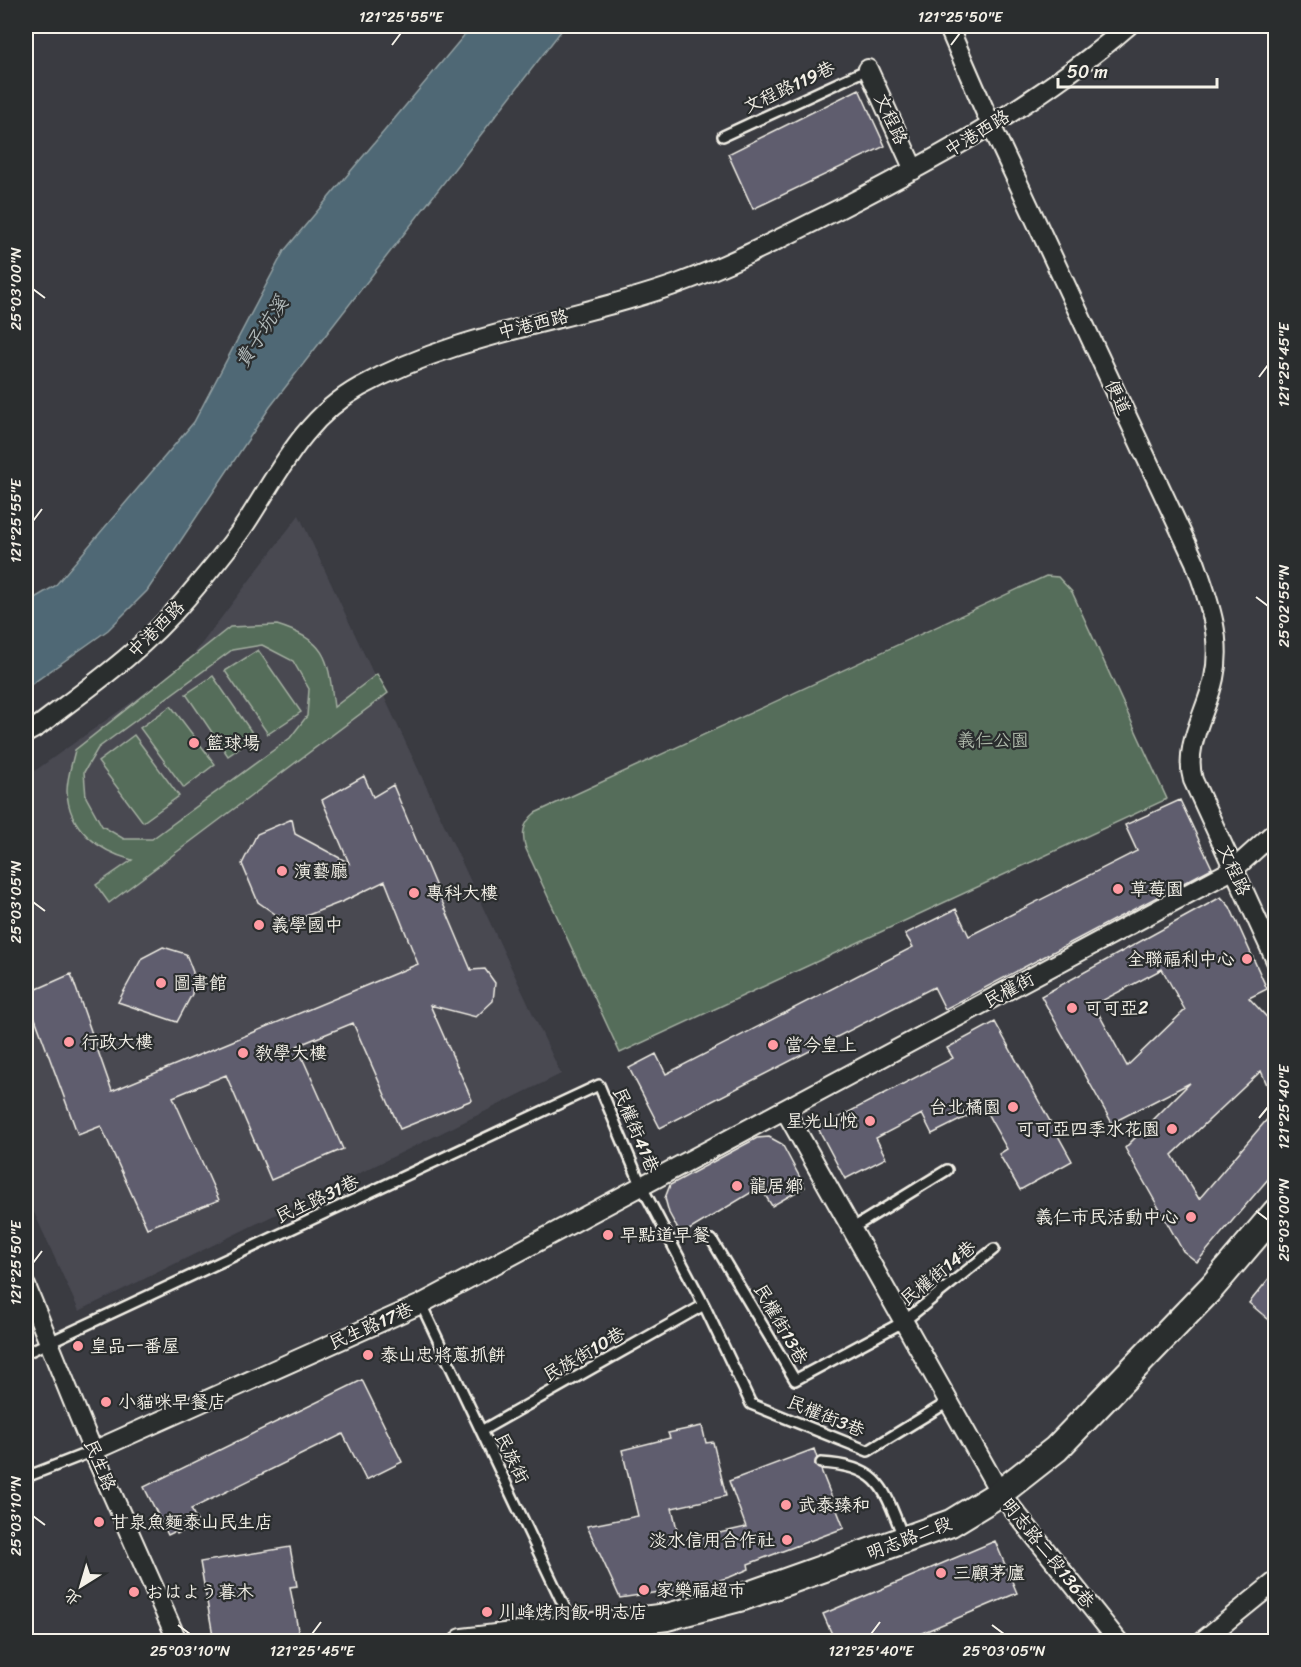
<svg xmlns="http://www.w3.org/2000/svg" width="1301" height="1667" font-family="Sriracha,'LXGW WenKai TC','Klee One',sans-serif">
  <rect width="100%" height="100%" fill="#3a3b41"/>
  <filter id="ink" filterUnits="userSpaceOnUse"><feTurbulence type="fractalNoise" baseFrequency=".0167" numOctaves="2"/><feDisplacementMap in="SourceGraphic" scale="12" xChannelSelector="R" yChannelSelector="G"/><feConvolveMatrix kernelMatrix="1 2 1 2 8 2 1 2 1" color-interpolation-filters="sRGB"/></filter>
  <g filter="url(#ink)">
    <path fill="#484851" d="M299 515 561 1074 79 1311 26 1195V777L187 663Z"/>
    <path fill="#556d5a" stroke="#a4afa1" stroke-width="1.5" fill-rule="evenodd" d="M1046 576 1058 577 1072 592 1167 799 620 1053 526 849C521 834 523 823 535 813Z
      M277 625C329 641 328 660 334 707L377 674 388 693 109 903 96 885 132 860C99 851 68 829 67 791 67 778 72 763 75 750L230 627ZM262 645 293 661 309 689 307 716 290 738 152 839H124L102 826 86 797 84 772 98 748 232 650Z
      M258 650 301 712 268 734 225 671Z
      M213 676 255 737 228 756 186 694Z
      M171 706 215 764 184 788 140 728Z
      M134 735 179 796 143 822 98 762Z"/>
    <path fill="#4f6874" stroke="#919fa2" stroke-width="1.5" d="M472 26H565L270 407 147 591 108 630 26 688V603L55 586 194 422 284 251Z"/>
    <path fill="#5e5d6e" stroke="#f4f1e8" stroke-width="1.5" fill-rule="evenodd" d="M859 89 885 146 753 209 728 154Z
      M364 776 373 797 393 785 471 970 485 969 495 983 493 1001 476 1017 430 1005 472 1100 400 1129 353 1023 297 1046 343 1149 271 1180 226 1075 173 1097 219 1200 147 1228 101 1126 78 1135 26 994 71 974 112 1091 418 964 385 881 344 901 288 923 258 902 242 864 257 834 292 819 295 834 349 863 322 800Z
      M1180 800 1212 868 945 1009 934 987 660 1128 629 1068 656 1054 666 1074 913 947 905 934 956 909 969 936 1137 851 1125 825Z
      M1221 897 1230 907 1267 989 1249 998 1275 1026V1103L1261 1071 1172 1155 1199 1199 1275 1110V1171L1197 1262 1183 1251 1125 1148 1190 1083 1112 1123 1041 996ZM1162 969 1185 1010 1127 1066 1094 1005Z
      M163 947 186 954 193 972 192 994 177 1022 118 1002 142 958Z
      M995 1022 1072 1161 1020 1190 999 1154 1007 1149 984 1108 932 1134 922 1114 876 1138 886 1158 845 1179 818 1128 953 1058 947 1048Z
      M769 1137 782 1144 805 1187 772 1206 760 1187 681 1235 669 1213 665 1198 670 1185 757 1138Z
      M1275 1271V1325L1249 1303Z
      M362 1380 402 1462 366 1480 343 1434 191 1509 198 1523 177 1534 176 1531 168 1535 144 1487Z
      M702 1426 706 1443 713 1442 726 1496 672 1508 680 1542 746 1527 729 1481 814 1449 817 1458 815 1465 821 1470 844 1528 748 1564 749 1569 730 1577 699 1586 620 1598 587 1526 638 1516 622 1450 670 1438 668 1433Z
      M995 1541 1017 1593 903 1641H835L823 1614Z
      M290 1547 297 1586 290 1587 299 1635 261 1641H214L200 1562Z"/>
    <g fill="none" stroke-linecap="round" stroke-linejoin="round">
      <defs>
        <path id="service" d="M723 136 868 69
          M851 1229 947 1170
          M712 1240 795 1380 903 1322 994 1249
          M421 1304 581 1642
          M26 1353 599 1085 642 1187 704 1305 751 1404 868 1451 948 1402
          M481 1431 704 1305
          M821 1463C882 1466 884 1490 904 1539
          M26 1477 93 1451"/>
        <path id="minor" d="M948 26 991 125 1195 562C1208 599 1223 638 1214 678 1207 712 1183 745 1193 780L1276 961
          M868 69 914 170
          M26 733 37 727C88 688 142 651 184 601 205 576 228 550 246 523 280 471 304 418 360 387 462 331 571 322 677 284 734 263 787 235 841 208 942 156 1042 101 1128 26
          M785 1110 1000 1493 1119 1642
          M26 1286 93 1451 178 1642
          M93 1451 421 1304 1234 869 1276 831
          M1201 1642 1276 1581"/>
        <path id="secondary" d="M463 1642 667 1617 743 1597 951 1523 1000 1493 1056 1449 1212 1287 1276 1212"/>
      </defs>
      <use href="#service" stroke="#f4f1e8" stroke-width="14"/>
      <use href="#minor" stroke="#f4f1e8" stroke-width="22"/>
      <use href="#secondary" stroke="#f4f1e8" stroke-width="30"/>
      <use href="#service" stroke="#2a2d2e" stroke-width="9"/>
      <use href="#minor" stroke="#2a2d2e" stroke-width="18"/>
      <use href="#secondary" stroke="#2a2d2e" stroke-width="26"/>
    </g>
  </g>
  <path fill="none" stroke="#f4f1e8" stroke-width="2" d="M392 45 401 33M951 45 960 33M33 289 45 298M1259 377 1268 365M33 521 42 509M1256 597 1268 606M33 902 45 911M1259 1118 1268 1107M1256 1211 1268 1220M33 1263 42 1251M33 1516 45 1525M178 1625 190 1634M992 1625 1004 1634M312 1634 321 1622M871 1634 880 1622"/>
  <g fill="#ff9aa2" stroke="#2a2d2e" stroke-width="2">
    <circle cx="194" cy="743" r="6"/>
    <circle cx="282" cy="871" r="6"/>
    <circle cx="1118" cy="889" r="6"/>
    <circle cx="414" cy="893" r="6"/>
    <circle cx="259" cy="925" r="6"/>
    <circle cx="1247" cy="959" r="6"/>
    <circle cx="161" cy="983" r="6"/>
    <circle cx="1072" cy="1008" r="6"/>
    <circle cx="69" cy="1042" r="6"/>
    <circle cx="773" cy="1045" r="6"/>
    <circle cx="243" cy="1053" r="6"/>
    <circle cx="1013" cy="1107" r="6"/>
    <circle cx="870" cy="1121" r="6"/>
    <circle cx="1172" cy="1129" r="6"/>
    <circle cx="737" cy="1186" r="6"/>
    <circle cx="1191" cy="1217" r="6"/>
    <circle cx="608" cy="1235" r="6"/>
    <circle cx="78" cy="1346" r="6"/>
    <circle cx="368" cy="1355" r="6"/>
    <circle cx="106" cy="1402" r="6"/>
    <circle cx="786" cy="1505" r="6"/>
    <circle cx="99" cy="1522" r="6"/>
    <circle cx="787" cy="1540" r="6"/>
    <circle cx="941" cy="1573" r="6"/>
    <circle cx="644" cy="1590" r="6"/>
    <circle cx="134" cy="1592" r="6"/>
    <circle cx="487" cy="1612" r="6"/>
  </g>
  <g text-anchor="middle" stroke-width="4.5" stroke-linejoin="round" paint-order="stroke">
    <g font-size="18" fill="#f4f1e8" stroke="#2a2d2e">
      <text transform="translate(789 87) rotate(-25)" y="6">文程路119巷</text>
      <text transform="translate(891 119) rotate(65)" y="6">文程路</text>
      <text transform="translate(977 133) rotate(-31)" y="6">中港西路</text>
      <text transform="translate(533 324) rotate(-14)" y="6">中港西路</text>
      <text transform="translate(1118 397) rotate(65)" y="6">便道</text>
      <text transform="translate(156 629) rotate(-45)" y="6">中港西路</text>
      <text transform="translate(1234 870) rotate(66)" y="6">文程路</text>
      <text transform="translate(1009 990) rotate(-28)" y="6">民權街</text>
      <text transform="translate(636 1130) rotate(67)" y="6">民權街41巷</text>
      <text transform="translate(317 1199) rotate(-25)" y="6">民生路31巷</text>
      <text transform="translate(938 1273) rotate(-39)" y="6">民權街14巷</text>
      <text transform="translate(781 1324) rotate(60)" y="6">民權街13巷</text>
      <text transform="translate(371 1326) rotate(-24)" y="6">民生路17巷</text>
      <text transform="translate(584 1354) rotate(-30)" y="6">民族街10巷</text>
      <text transform="translate(826 1416) rotate(22)" y="6">民權街3巷</text>
      <text transform="translate(512 1458) rotate(64)" y="6">民族街</text>
      <text transform="translate(100 1465) rotate(67)" y="6">民生路</text>
      <text transform="translate(909 1538) rotate(-21)" y="6">明志路二段</text>
      <text transform="translate(1048 1553) rotate(51)" y="6">明志路二段136巷</text>
    </g>
    <g font-size="18" fill="#acb6a8" stroke="#2a2d2e">
      <text x="993" y="746">義仁公園</text>
    </g>
    <g font-size="18" fill="#f4f1e8" stroke="#2a2d2e" text-anchor="start">
      <text x="206" y="749">籃球場</text>
      <text x="294" y="877">演藝廳</text>
      <text x="1130" y="895">草莓園</text>
      <text x="426" y="899">專科大樓</text>
      <text x="271" y="931">義學國中</text>
      <text x="1235" y="965" text-anchor="end">全聯福利中心</text>
      <text x="173" y="989">圖書館</text>
      <text x="1084" y="1014">可可亞2</text>
      <text x="81" y="1048">行政大樓</text>
      <text x="785" y="1051">當今皇上</text>
      <text x="255" y="1059">教學大樓</text>
      <text x="1001" y="1113" text-anchor="end">台北橘園</text>
      <text x="858" y="1127" text-anchor="end">星光山悅</text>
      <text x="1160" y="1135" text-anchor="end">可可亞四季水花園</text>
      <text x="749" y="1192">龍居鄉</text>
      <text x="1179" y="1223" text-anchor="end">義仁市民活動中心</text>
      <text x="620" y="1241">早點道早餐</text>
      <text x="90" y="1352">皇品一番屋</text>
      <text x="380" y="1361">泰山忠將蔥抓餅</text>
      <text x="118" y="1408">小貓咪早餐店</text>
      <text x="798" y="1511">武泰臻和</text>
      <text x="111" y="1528">甘泉魚麵泰山民生店</text>
      <text x="775" y="1546" text-anchor="end">淡水信用合作社</text>
      <text x="953" y="1579">三顧茅廬</text>
      <text x="656" y="1596">家樂福超市</text>
      <text x="146" y="1598">おはよう暮木</text>
      <text x="499" y="1618">川峰烤肉飯 明志店</text>
    </g>
    <g font-size="20" font-style="italic" fill="#b2baba" stroke="#2a2d2e">
      <text transform="translate(261 332) rotate(-57)" y="7">貴子坑溪</text>
    </g>
  </g>
  <rect width="1301" height="1667" fill="none" stroke="#2a2d2e" stroke-width="66"/>
  <g transform="translate(81 1586) rotate(217)" stroke="#2a2d2e" stroke-width="4.5" paint-order="stroke">
  <path d="M0-4.5L10 22L0 15L-10 22Z" fill="#f4f1e8"/>
  <text y="-9" font-size="16" font-weight="bold" text-anchor="middle" fill="#f4f1e8">北</text>
  </g>
  <path d="M1058 78v9h159v-9" fill="none" stroke="#f4f1e8" stroke-width="3"/>
  <text x="1067" y="78" font-size="18" fill="#f4f1e8" stroke="#2a2d2e" stroke-width="4.5" paint-order="stroke">50 m</text>
  <rect x="33" y="33" width="1235" height="1601" fill="none" stroke="#f4f1e8" stroke-width="2"/>
  <g font-size="15" text-anchor="middle" fill="#f4f1e8">
    <text x="401" y="22">121°25'55"E</text>
    <text x="960" y="22">121°25'50"E</text>
    <text transform="translate(16 289) rotate(-90)" y="5">25°03'00"N</text>
    <text transform="translate(1284 365) rotate(-90)" y="5">121°25'45"E</text>
    <text transform="translate(16 521) rotate(-90)" y="5">121°25'55"E</text>
    <text transform="translate(1284 606) rotate(-90)" y="5">25°02'55"N</text>
    <text transform="translate(16 902) rotate(-90)" y="5">25°03'05"N</text>
    <text transform="translate(1284 1107) rotate(-90)" y="5">121°25'40"E</text>
    <text transform="translate(1284 1220) rotate(-90)" y="5">25°03'00"N</text>
    <text transform="translate(16 1263) rotate(-90)" y="5">121°25'50"E</text>
    <text transform="translate(16 1516) rotate(-90)" y="5">25°03'10"N</text>
    <text x="190" y="1656">25°03'10"N</text>
    <text x="312" y="1656">121°25'45"E</text>
    <text x="871" y="1656">121°25'40"E</text>
    <text x="1004" y="1656">25°03'05"N</text>
  </g>
</svg>
